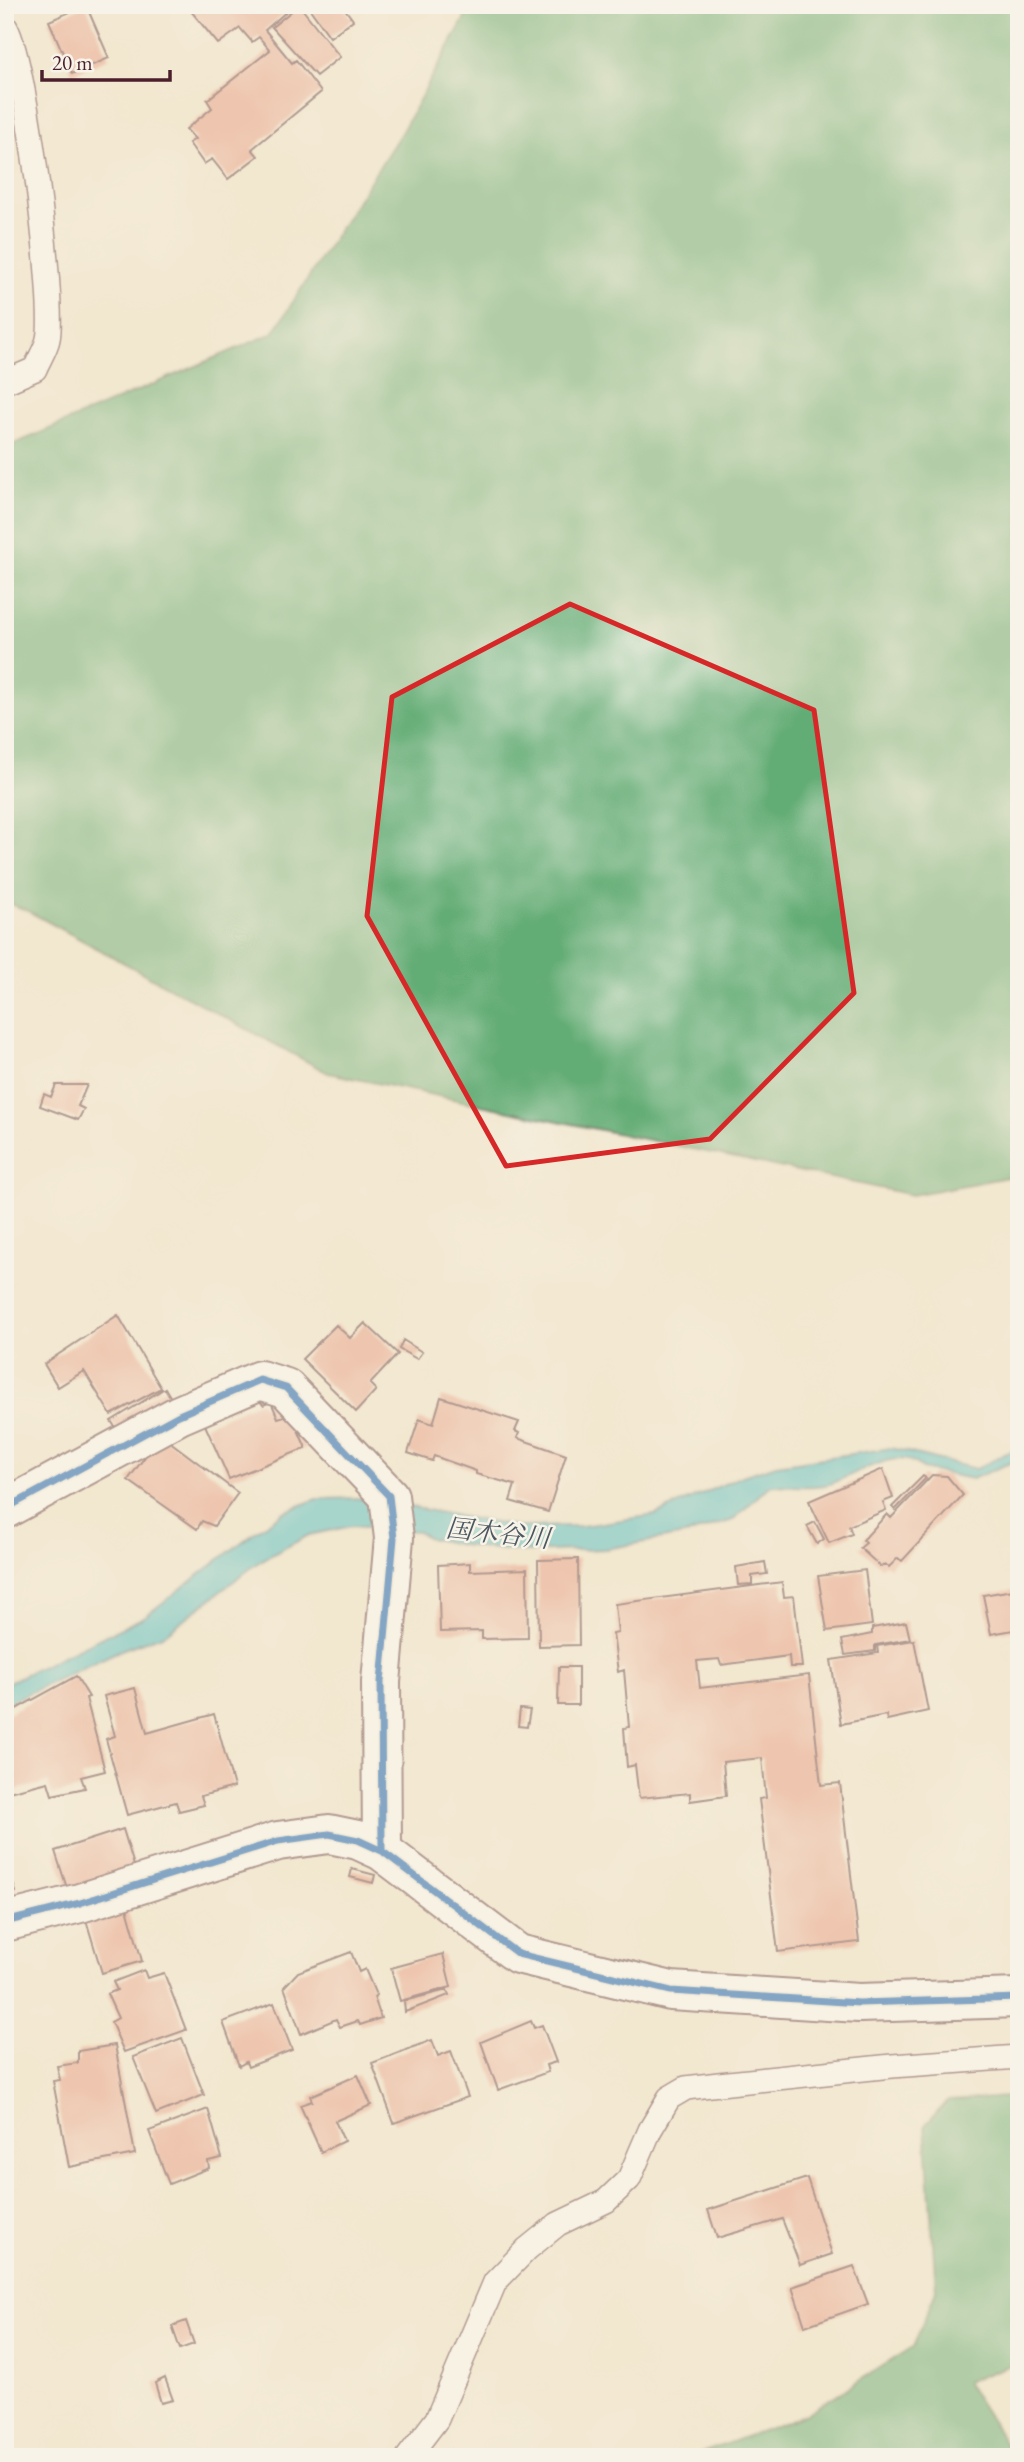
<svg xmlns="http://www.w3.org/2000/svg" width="1024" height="2462" font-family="'EB Garamond','Noto Serif JP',serif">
  <rect width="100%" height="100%" fill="#f7f3e8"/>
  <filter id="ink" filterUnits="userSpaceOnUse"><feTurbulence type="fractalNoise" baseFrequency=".0143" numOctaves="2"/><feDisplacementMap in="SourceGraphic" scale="14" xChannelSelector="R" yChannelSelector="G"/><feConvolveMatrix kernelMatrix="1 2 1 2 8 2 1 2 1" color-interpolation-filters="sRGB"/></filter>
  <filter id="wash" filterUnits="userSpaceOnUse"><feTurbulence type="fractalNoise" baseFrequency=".00686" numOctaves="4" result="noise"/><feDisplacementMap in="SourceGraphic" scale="28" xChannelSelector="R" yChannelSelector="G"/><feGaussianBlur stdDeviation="1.57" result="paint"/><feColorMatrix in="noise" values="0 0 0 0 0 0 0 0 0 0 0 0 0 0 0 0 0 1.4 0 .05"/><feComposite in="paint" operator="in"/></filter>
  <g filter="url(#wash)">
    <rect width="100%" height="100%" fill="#f2e7cf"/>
    <path fill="#62ac74" stroke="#566650" stroke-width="2" d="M472 5H1019V1175L912 1195 328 1073 26 910 5 902V448L273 333 402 131Z
      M1019 2096V2362L966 2382 1014 2457H691L804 2415 913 2347 936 2290 925 2125 948 2101Z"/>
    <path fill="#50bec6" stroke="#4d6e78" stroke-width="2" d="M891 1448 976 1469 1014 1449H1019V1459L972 1479 922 1469C899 1442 851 1479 825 1485 808 1488 787 1485 770 1485L733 1520 690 1534 606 1549 524 1552 461 1545 429 1538 416 1531 352 1526 309 1535 260 1561 165 1634 121 1650 5 1704V1684L144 1617 260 1528 284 1512 316 1499 363 1498 517 1527 582 1526 655 1515 742 1476 776 1465Z"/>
    <g id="blocks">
      <path fill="#e99b85" d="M86 5 109 58 72 74 49 21Z
        M186 5H283L287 11 265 30 292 63 296 60 321 92 252 149 258 156 228 179 212 159 204 164 189 143 195 139 186 129 212 108 207 100 270 50 259 37 252 42 240 28 218 44Z
        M299 5 340 57 316 76 272 27Z
        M307 5H342L353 20 330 37Z
        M56 1085H87L78 1106 84 1109 78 1120 40 1106 44 1094 51 1097Z
        M118 1315 161 1388 111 1415 84 1371 58 1387 44 1364Z
        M365 1323 398 1354 370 1384 376 1390 356 1412 302 1359 336 1325 350 1338Z
        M403 1340 422 1352 417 1359 399 1349Z
        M165 1388 172 1400 118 1431 111 1421Z
        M441 1397 519 1422 515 1431 519 1433 517 1438 566 1455 548 1512 510 1501 515 1485 476 1474V1471L434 1456 432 1461 408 1453 419 1419 433 1424Z
        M260 1401 263 1405 271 1402 278 1418 291 1414 306 1448 229 1479 205 1425Z
        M161 1435 238 1493 214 1526 202 1521 197 1529 128 1480Z
        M883 1469 893 1498 883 1502 886 1510 849 1526 852 1534 829 1543 809 1501Z
        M932 1475 947 1476 963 1495 902 1561 898 1558 889 1567 885 1564 881 1567 860 1548 866 1543 863 1540 887 1514 891 1518Z
        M923 1476 926 1478 895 1510 892 1507Z
        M815 1522 824 1539 817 1544 807 1526Z
        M578 1559 579 1645 539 1646 538 1560Z
        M765 1562 767 1574 752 1576V1584L738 1585 736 1567Z
        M470 1563V1571L527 1569 528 1638 482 1639V1631L440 1632 438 1565Z
        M865 1570 872 1625 827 1631 818 1576Z
        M782 1582 784 1597 794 1596 802 1667H790L789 1656 721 1665 719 1659 697 1661 700 1688 809 1675 821 1785 840 1783 859 1942 778 1952 759 1799 766 1798 762 1758 723 1762 726 1796 690 1801V1793L639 1798 635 1765 627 1767 624 1728 629 1727 624 1670 618 1672 613 1634 618 1633 615 1604Z
        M1019 1589V1629L991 1634 983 1595Z
        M906 1622 910 1639 875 1645V1651L845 1655 842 1640 872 1634V1628Z
        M914 1640 928 1711 887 1720 886 1715 841 1724 831 1660 878 1653 877 1646Z
        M559 1667H578V1705H558Z
        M76 1676 89 1697 86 1698 105 1771 81 1777 85 1788 52 1795 48 1782 5 1793V1715Z
        M135 1688 147 1733 214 1714 234 1787 201 1796 204 1805 179 1811 176 1802 127 1815 106 1739 115 1736 104 1696Z
        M520 1709 530 1710 527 1727 518 1726Z
        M123 1829 135 1869 68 1891 55 1851Z
        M5 1860 16 1892 5 1896Z
        M352 1869 375 1875 373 1883 350 1877Z
        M127 1908 142 1961 102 1973 86 1920Z
        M351 1952 359 1972 365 1969 376 1995 374 1997 381 2018 360 2025 358 2021 340 2027 336 2019 301 2034 284 1987 298 1972Z
        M443 1954 451 1987 400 2001 391 1968Z
        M144 1970 147 1978 164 1973 186 2030 124 2052 111 2022 118 2018 107 1994 117 1990 113 1982Z
        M447 1990 449 1995 405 2012 404 2001Z
        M274 2003 292 2050 248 2067 246 2062 239 2066 223 2022Z
        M531 2021 534 2028 542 2025 556 2062 546 2065 548 2072 498 2090 481 2042Z
        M182 2038 204 2095 156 2114 133 2057Z
        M432 2040 438 2056 451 2051 468 2097 394 2123 372 2063Z
        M115 2045 135 2154 69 2167 53 2081 60 2080 57 2066 78 2063V2051Z
        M358 2075 371 2105 335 2121 344 2141 321 2152 300 2105 312 2101 310 2096Z
        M208 2109 222 2158 208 2161 209 2168 169 2184 149 2131Z
        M807 2178 832 2254 800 2265 782 2219 717 2238 708 2210Z
        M854 2266 868 2304 805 2326 792 2287Z
        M186 2321 194 2344 180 2349 172 2326Z
        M165 2378 173 2400 161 2403 155 2383Z"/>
    </g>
  </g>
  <g filter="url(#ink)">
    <use href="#blocks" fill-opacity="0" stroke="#633d44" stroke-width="2"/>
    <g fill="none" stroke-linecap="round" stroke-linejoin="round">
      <defs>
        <path id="lane" d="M5 26C25 53 56 304 48 339 46 349 39 359 35 369L5 382
          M408 2457 437 2419 495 2282 527 2249 558 2224 606 2201 629 2179 650 2130 669 2098 686 2088 719 2084 892 2066 1019 2057"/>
        <path id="street" d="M5 1509 179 1415 260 1380 286 1388 389 1496 394 1538 381 1682 382 1851
          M5 1922 80 1903 278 1841 329 1834 358 1840 382 1851 518 1954 671 1991 859 2003 1019 1998"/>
      </defs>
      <use href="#lane" stroke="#633d44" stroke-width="26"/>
      <use href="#street" stroke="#633d44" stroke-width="42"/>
      <use href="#lane" stroke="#fff" stroke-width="23"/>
      <use href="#street" stroke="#fff" stroke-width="38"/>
      <defs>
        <path id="cycleway" d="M5 1509 179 1415 260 1380 286 1388 389 1496 394 1538 381 1682 382 1851
          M5 1922 80 1903 278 1841 329 1834 358 1840 382 1851 518 1954 671 1991 859 2003 1019 1998"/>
      </defs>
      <use href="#cycleway" stroke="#f7f3e8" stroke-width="11"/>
      <use href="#cycleway" stroke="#0057b8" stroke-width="7"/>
    </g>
  </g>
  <path d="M0 0H1024V2462H0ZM570 604 814 710 854 993 710 1139 506 1166 367 916 392 697Z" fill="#f2e7cf" fill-opacity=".55" fill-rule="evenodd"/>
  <path fill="none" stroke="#d62828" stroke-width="5" stroke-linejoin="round" d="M570 604 814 710 854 993 710 1139 506 1166 367 916 392 697Z"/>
  <g text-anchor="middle" stroke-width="5" stroke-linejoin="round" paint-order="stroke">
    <g font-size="26" font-style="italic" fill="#4c5761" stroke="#f7f3e8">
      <text transform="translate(498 1533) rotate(6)" y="9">国木谷川</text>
    </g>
  </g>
  <rect width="1024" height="2462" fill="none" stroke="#f7f3e8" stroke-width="28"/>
  <path d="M42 70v10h128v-10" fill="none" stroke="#4a1f2b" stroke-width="3.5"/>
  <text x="52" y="70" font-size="21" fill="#4a1f2b" stroke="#f7f3e8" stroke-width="5" paint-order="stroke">20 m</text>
</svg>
